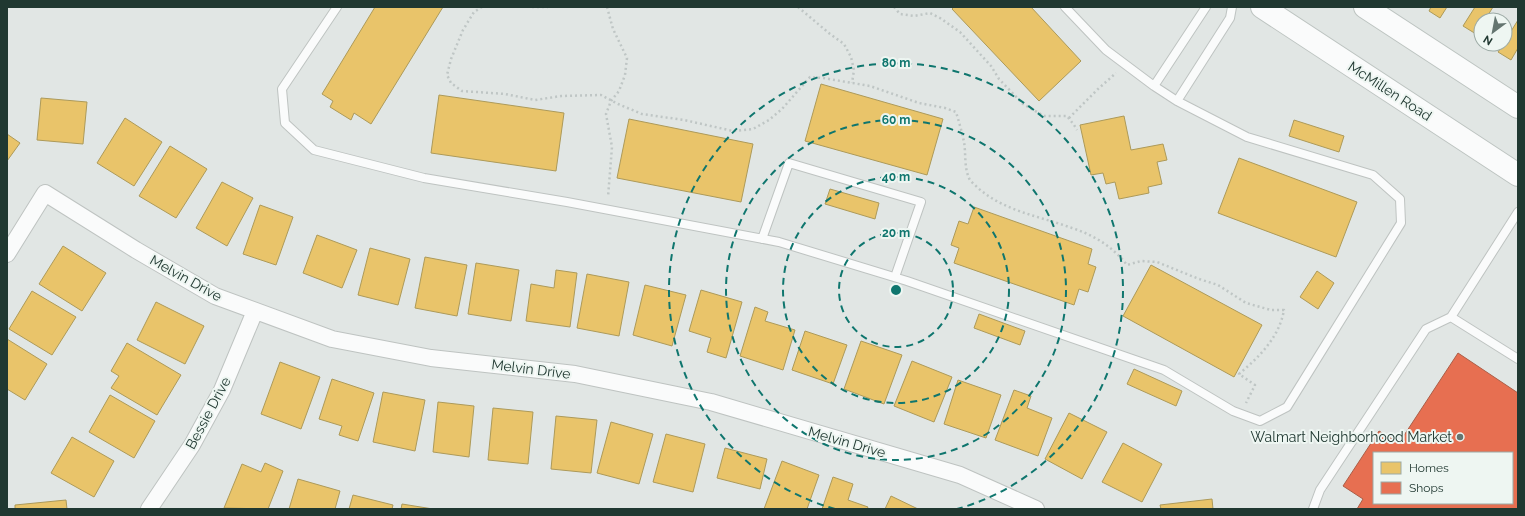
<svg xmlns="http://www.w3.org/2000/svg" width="1525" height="516" font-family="Raleway,sans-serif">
  <rect width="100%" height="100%" fill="#e1e6e4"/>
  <path fill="#e9c46a" stroke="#ad9a59" d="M375 7H443L371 124 354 113 351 120 330 107 333 101 322 94Z
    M954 7H1031L1081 61 1039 101 952 9Z
    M1431 7H1447L1440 18 1429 11Z
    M1475 7H1493L1485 20H1481V26L1476 34 1463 26Z
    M1518 20V48L1511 60 1498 52 1503 44H1505V41Z
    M821 84 943 119 927 175 805 141Z
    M439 95 564 113 556 171 431 153Z
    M41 98 87 102 83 144 37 140Z
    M1124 116 1131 150 1163 144 1167 160 1157 162 1162 184 1148 187 1149 193 1119 199 1115 182 1106 184 1103 173 1091 175 1080 125Z
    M125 118 162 142 134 186 97 163Z
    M629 119 753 144 741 202 617 178Z
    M1294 120 1344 136 1339 152 1289 136Z
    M7 134 20 143 7 161Z
    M170 146 207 169 176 218 139 196Z
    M1239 158 1357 202 1336 257 1218 213Z
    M222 182 253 198 227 246 196 228Z
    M830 189 879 203 875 219 825 204Z
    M260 205 293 217 276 265 243 254Z
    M974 207 1092 249 1088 264 1096 267 1088 292 1079 289 1074 305 954 263 959 248 951 245 959 221 968 224Z
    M317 235 357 250 342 288 303 273Z
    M63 246 106 273 82 311 39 284Z
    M370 248 410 259 398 305 358 295Z
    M425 257 467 265 457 316 415 308Z
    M476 263 519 270 511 321 468 314Z
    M1151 265 1262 325 1234 377 1123 316Z
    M556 270 577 273 570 327 526 321 531 284 554 288Z
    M1317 271 1334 283 1318 309 1300 297Z
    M587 274 629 282 619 336 577 328Z
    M645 285 686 295 672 346 633 335Z
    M701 290 742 302 726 358 707 352 711 338 689 331Z
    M32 291 76 317 52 355 9 329Z
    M156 302 204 326 185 364 137 340Z
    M755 307 768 312 765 321 795 330 783 370 740 356Z
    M979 314 1025 331 1020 345 974 328Z
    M805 331 847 345 833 384 792 370Z
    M7 339 47 364 25 400 7 389Z
    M861 341 902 355 884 404 844 389Z
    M127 343 181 375 157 415 111 388 119 376 111 371Z
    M912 361 952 377 934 422 894 406Z
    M280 362 320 377 301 429 261 414Z
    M1134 369 1182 391 1176 406 1127 384Z
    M332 379 374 393 358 441 339 435 342 426 319 419Z
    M958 380 1001 395 986 438 944 424Z
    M1014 390 1031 396 1027 408 1052 418 1038 456 995 440Z
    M383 392 425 400 415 451 373 442Z
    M110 395 155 421 134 458 89 432Z
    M438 402 474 406 469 457 433 452Z
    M493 408 533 412 528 464 488 460Z
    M1069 413 1107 432 1082 479 1045 459Z
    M556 416 597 420 591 473 551 469Z
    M611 422 653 434 639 484 597 473Z
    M666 434 705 444 693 492 653 482Z
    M72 437 114 461 94 497 51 473Z
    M1123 443 1162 464 1142 502 1102 482Z
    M725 448 767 459 760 489 717 478Z
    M782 461 819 475 807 509H764Z
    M265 463 283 471 268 509 224 508 242 464 261 472Z
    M833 477 853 484 848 500 868 507 867 509H822Z
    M298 479 340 491 335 509H289Z
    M353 495 393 505 392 509H349Z
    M891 496 918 509H885Z
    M1212 499 1213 509H1161L1160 505Z
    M66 500 67 509H15V505Z
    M402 504 433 509H401Z"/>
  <path fill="#e76f51" stroke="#ab5e47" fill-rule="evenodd" d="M1458 353 1518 393V509H1357L1363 499 1343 486 1379 431 1399 443ZM1374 453H1512V503H1374Z"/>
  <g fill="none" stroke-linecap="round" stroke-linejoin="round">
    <defs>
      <path id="lane" d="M337 7 282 89 285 123 314 150 424 178 567 202 779 242 907 281 1164 370 1233 411 1260 421 1287 407 1401 223 1400 199 1373 175 1247 137 1177 101 1154 86 1106 50 1065 7
        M1154 86 1206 7
        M1177 101 1230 18 1232 7
        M762 239 789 163 921 202 895 277
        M1451 317 1518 359
        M1313 509 1320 490 1426 329 1451 317 1518 212"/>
      <path id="street" d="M7 254 45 193 136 250 215 296 332 339 431 358 575 374 711 402 960 475 1036 509
        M149 509 192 445 222 390 255 311"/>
      <path id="secondary" d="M1262 7 1518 175
        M1365 7 1518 107"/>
    </defs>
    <use href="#lane" stroke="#bec3c1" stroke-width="10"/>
    <use href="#street" stroke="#bec3c1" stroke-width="18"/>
    <use href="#secondary" stroke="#bdc4c1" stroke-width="24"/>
    <path stroke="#bfc6c5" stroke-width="2.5" stroke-dasharray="2 3" stroke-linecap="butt" d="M482 7 474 12 463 30 451 59 447 75 451 83 462 91 505 94 535 100 561 96 601 95 618 104 642 114 684 120 733 131 753 129 769 120 782 109 810 77 823 78 870 86 919 103 945 108 956 112C959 122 962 132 964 142 966 153 964 167 969 178 970 181 974 184 977 187 1003 211 1039 216 1072 228 1094 235 1113 247 1127 265L1141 261 1157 262 1199 279 1218 285 1246 303 1271 310H1284C1279 338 1259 357 1239 374L1255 385 1246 403
      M532 7H548
      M607 7 613 29 627 58 625 75 619 91 611 101 606 114 612 147 608 197
      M798 7 830 34 844 44 851 57 854 70 852 83
      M894 7 900 14 914 16 930 13 940 18 960 32 991 66 999 79 1023 104 1044 116H1067L1074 125 1077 130
      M1069 118 1098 89 1116 73"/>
    <use href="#lane" stroke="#fafbfb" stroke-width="8"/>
    <use href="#street" stroke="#fafbfb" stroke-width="16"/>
    <use href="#secondary" stroke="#fafbfb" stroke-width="22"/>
  </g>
  <g fill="none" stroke="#0f766e" stroke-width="2" stroke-dasharray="7 5">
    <circle cx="896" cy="290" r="57"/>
    <circle cx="896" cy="290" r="113"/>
    <circle cx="896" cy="290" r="170"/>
    <path d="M835 509A227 227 0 1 1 957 509"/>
  </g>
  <circle fill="#647570" stroke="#eef6f2" stroke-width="1.5" cx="1460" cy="437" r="4"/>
  <g text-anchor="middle" stroke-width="4" stroke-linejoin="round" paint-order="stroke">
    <g font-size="14" fill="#203831" stroke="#eef6f2">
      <text transform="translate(1390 91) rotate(33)" y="5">McMillen Road</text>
      <text transform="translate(186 278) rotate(29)" y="5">Melvin Drive</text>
      <text transform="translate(531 369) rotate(7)" y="5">Melvin Drive</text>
      <text transform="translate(208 413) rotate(-62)" y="5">Bessie Drive</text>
      <text transform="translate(847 442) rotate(16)" y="5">Melvin Drive</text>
    </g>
    <g font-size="14" fill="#203831" stroke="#eef6f2" text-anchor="end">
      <text x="1452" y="442">Walmart Neighborhood Market</text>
    </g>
  </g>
  <circle cx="896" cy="290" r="6" fill="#0f766e" stroke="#eef6f2" stroke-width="2"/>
  <g font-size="12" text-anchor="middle" font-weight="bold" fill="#0f766e" stroke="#eef6f2" stroke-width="4" stroke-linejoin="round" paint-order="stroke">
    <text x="896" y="67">80 m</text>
    <text x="896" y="124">60 m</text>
    <text x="896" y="181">40 m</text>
    <text x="896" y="237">20 m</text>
  </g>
  <rect width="1525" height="516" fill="none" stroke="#203831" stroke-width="16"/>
  <rect x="1373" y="452" width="140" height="52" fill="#eef6f2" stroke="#9caaa5"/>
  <rect x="1381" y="462" width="20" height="12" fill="#e9c46a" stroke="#9caaa5"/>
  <text x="1409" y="472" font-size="12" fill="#203831">Homes</text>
  <rect x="1381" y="482" width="20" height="12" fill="#e76f51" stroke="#9caaa5"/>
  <text x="1409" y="492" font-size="12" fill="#203831">Shops</text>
  <g transform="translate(1493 32) rotate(212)"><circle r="19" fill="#eef6f2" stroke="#9caaa5"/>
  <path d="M0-3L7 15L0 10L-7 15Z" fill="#647570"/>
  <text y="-6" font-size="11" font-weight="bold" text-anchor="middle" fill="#203831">N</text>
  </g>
</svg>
